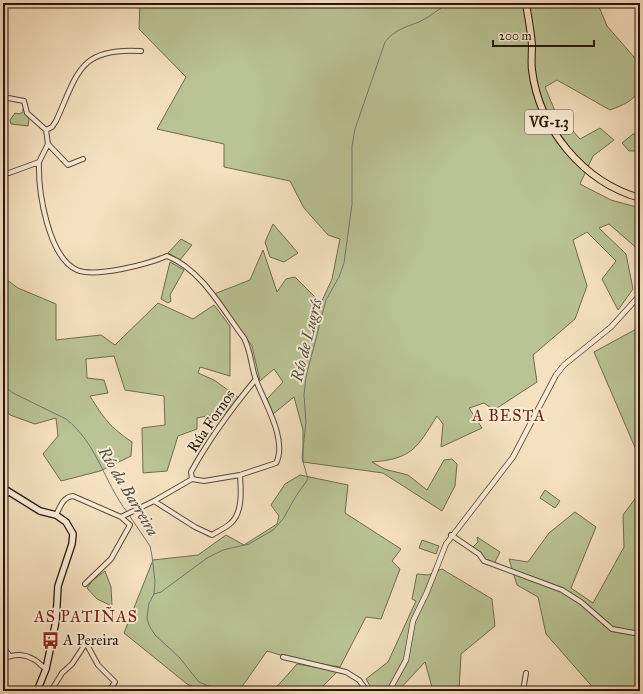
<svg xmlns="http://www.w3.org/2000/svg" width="643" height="694" font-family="'IM FELL Great Primer',serif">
  <rect width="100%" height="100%" fill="#f5e1bf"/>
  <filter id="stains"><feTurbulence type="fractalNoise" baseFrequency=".005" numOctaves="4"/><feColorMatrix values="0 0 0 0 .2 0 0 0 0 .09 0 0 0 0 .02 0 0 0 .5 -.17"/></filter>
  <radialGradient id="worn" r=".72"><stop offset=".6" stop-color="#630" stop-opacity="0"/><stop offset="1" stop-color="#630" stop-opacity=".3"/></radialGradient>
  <path fill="#b9c394" stroke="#706b4f" d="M140 3H594L600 9 607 26 640 64C640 95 639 99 610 110L557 80 545 87 555 111 580 139 600 128 614 140 593 156 580 184 611 200 640 208V251L609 224 599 228 626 254 633 289 618 310 602 279 616 261 587 232 573 240 587 286 575 319 533 355 537 382 494 410 484 403 469 408 482 428 441 447 443 424 437 416C417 448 412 459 372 462L384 469 408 475 427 490 444 460 452 459 457 464 455 486 442 511 383 473 303 462V430L294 397 273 414 267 399 283 382 274 369 260 381 252 346 214 294 250 280 263 250 277 292 286 279 295 277 321 303 332 279 340 239 328 235 304 208 290 181 224 167V144L157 129 186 77 139 29Z
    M23 109 29 119 28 126 11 124 10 120 15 113 19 114 23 112Z
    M633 134 640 135V151H629L622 143Z
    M273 224 298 253 284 262 270 257 265 242Z
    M181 239 192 245 180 260 168 253Z
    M170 262 184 270 170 295 171 301 168 303 161 299Z
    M3 277 18 288 56 304V340L101 335 115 345 158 303 193 319 214 305 230 326V376L200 367 198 373 214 380 239 398 226 412 197 418V429L178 436 167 471 143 473 142 428 165 425 164 396 125 390 114 356 86 359 87 378 104 380 108 393 90 396C104 419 110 427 132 442L131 456 100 471 61 481 43 454 58 436 56 418 35 424 10 415 3 405Z
    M640 327V459L594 352Z
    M300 475 348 485 345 513 401 549 392 561 400 569 381 619 366 617 340 667 297 660 267 651 239 691H202L187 684 124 633 153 560 198 555 226 535 244 545 277 524 279 516 271 505 285 484Z
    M545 490 560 501 555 508 540 498Z
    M640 492V691H596L546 634 538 597 517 585 509 559 528 562 549 533 575 512 596 527 571 588 593 603 624 547 623 515Z
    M477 537 500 552 494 564 485 560 473 547 478 542Z
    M422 540 439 546 436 554 419 548Z
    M442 569 492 599 495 626 461 654 459 691H433L425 662 398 691H373L366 679 388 662 416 601 412 599 417 574 428 575Z
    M105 571 111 587 112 606 97 599 87 588 93 580Z
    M297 664 338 671 318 691H273Z"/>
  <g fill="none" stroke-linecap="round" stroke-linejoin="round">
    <path stroke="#6e7871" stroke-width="1" d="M3 385 13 393 66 419C97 443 104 482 127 512
      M129 515 150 546 152 556 155 581 154 594 149 603 147 618 149 625 155 635 179 657 199 682 221 691
      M154 594 161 592 207 558 223 550 249 544 273 530 283 519 296 496 308 479 302 458 306 422 304 395 306 377 326 300 339 277 344 263 352 204V146L355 129 385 42C394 30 406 27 419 22 430 17 439 9 448 3"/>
    <defs>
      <path id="minor" d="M3 97 24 101 27 113 46 130 48 144 39 162 9 173H3
        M46 130 52 127 56 121C78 73 79 47 141 51
        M48 144 68 165 83 159
        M39 162C38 191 48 257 77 270 96 278 148 264 167 256 202 270 222 309 244 338 251 351 251 366 256 380 264 402 288 440 276 463L240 475 204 481 192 479 154 501 121 517
        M192 479 191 472C209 439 232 408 256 379
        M3 496 9 493
        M154 501 195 527 212 535C218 531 226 528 231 523 243 512 241 490 240 475
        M56 515C60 507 63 497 73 496L121 517 130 525 111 559 85 584
        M451 535 479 554 484 561 562 590 581 602 612 629 640 634
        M3 647 9 655
        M283 657 346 672 359 680 367 691
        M3 659C13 654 23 653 33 659 38 661 41 666 46 669
        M51 691 62 673 72 664 86 643 98 665 115 682 109 691
        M523 691 526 673"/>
      <path id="tertiary" d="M389 691 406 660 413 621 427 592 446 544 513 457 556 375 564 365 611 327 640 295"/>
      <path id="secondary" d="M3 488 40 511 56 515 66 522 73 534 72 544 58 586 56 621 46 669 37 691"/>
      <path id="trunk" d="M526 3C528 17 531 31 532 45 532 53 531 62 532 70 539 128 583 182 640 198"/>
    </defs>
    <use href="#minor" stroke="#5b4637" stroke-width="6"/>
    <use href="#tertiary" stroke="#5b4637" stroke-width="6"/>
    <use href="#secondary" stroke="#28130a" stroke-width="8"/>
    <use href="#trunk" stroke="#28130a" stroke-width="8"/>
    <use href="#minor" stroke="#f8ecd5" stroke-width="4"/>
    <use href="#tertiary" stroke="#f8ecd5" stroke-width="4.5"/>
    <use href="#secondary" stroke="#f8ecd5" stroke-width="5.5"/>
    <use href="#trunk" stroke="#f5e1bf" stroke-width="6"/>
  </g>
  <defs>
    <symbol id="bus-bare" viewBox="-9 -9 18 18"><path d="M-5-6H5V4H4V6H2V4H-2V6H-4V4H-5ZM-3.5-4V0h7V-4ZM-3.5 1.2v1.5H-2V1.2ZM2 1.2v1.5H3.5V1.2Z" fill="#8f2418" stroke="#f8ecd5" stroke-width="2.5" paint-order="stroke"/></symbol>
  </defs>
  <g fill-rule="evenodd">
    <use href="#bus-bare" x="38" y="628" width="25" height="25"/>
  </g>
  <g text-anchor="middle" stroke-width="4" stroke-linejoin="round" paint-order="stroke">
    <rect fill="#f8ecd5" stroke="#665447" stroke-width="1" x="525" y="110" width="48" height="24" rx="3"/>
    <g font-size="14" font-weight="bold" fill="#28130a">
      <text x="549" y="127">VG-1.3</text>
    </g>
    <g font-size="15" fill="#28130a" stroke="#f8ecd5">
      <text transform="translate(211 421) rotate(-56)" y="5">Rúa Fornos</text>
    </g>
    <g font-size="15" fill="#28130a" stroke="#f8ecd5" text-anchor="start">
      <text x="63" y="645">A Pereira</text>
    </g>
    <g font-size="16" font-style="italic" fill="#514e46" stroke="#f8ecd5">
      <text transform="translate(306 340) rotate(-76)" y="6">Río de Lugrís</text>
      <text transform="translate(129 491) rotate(59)" y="6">Río da Barreira</text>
    </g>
    <g font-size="16" letter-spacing="1" fill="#7a1f14" stroke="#f8ecd5">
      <text x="509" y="421">A BESTA</text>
      <text x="86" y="622">AS PATIÑAS</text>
    </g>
  </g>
  <rect width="643" height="694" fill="none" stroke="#f5e1bf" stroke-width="16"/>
  <rect x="4" y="4" width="635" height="686" fill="none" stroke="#28130a" stroke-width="2"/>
  <rect x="8" y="8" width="627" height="678" fill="none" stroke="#28130a"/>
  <path d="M493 40v6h101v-6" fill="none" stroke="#28130a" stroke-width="2"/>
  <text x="499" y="40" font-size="12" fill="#28130a" stroke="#f8ecd5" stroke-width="3" paint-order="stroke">200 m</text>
  <rect width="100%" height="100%" filter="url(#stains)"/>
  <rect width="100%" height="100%" fill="url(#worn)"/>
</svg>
